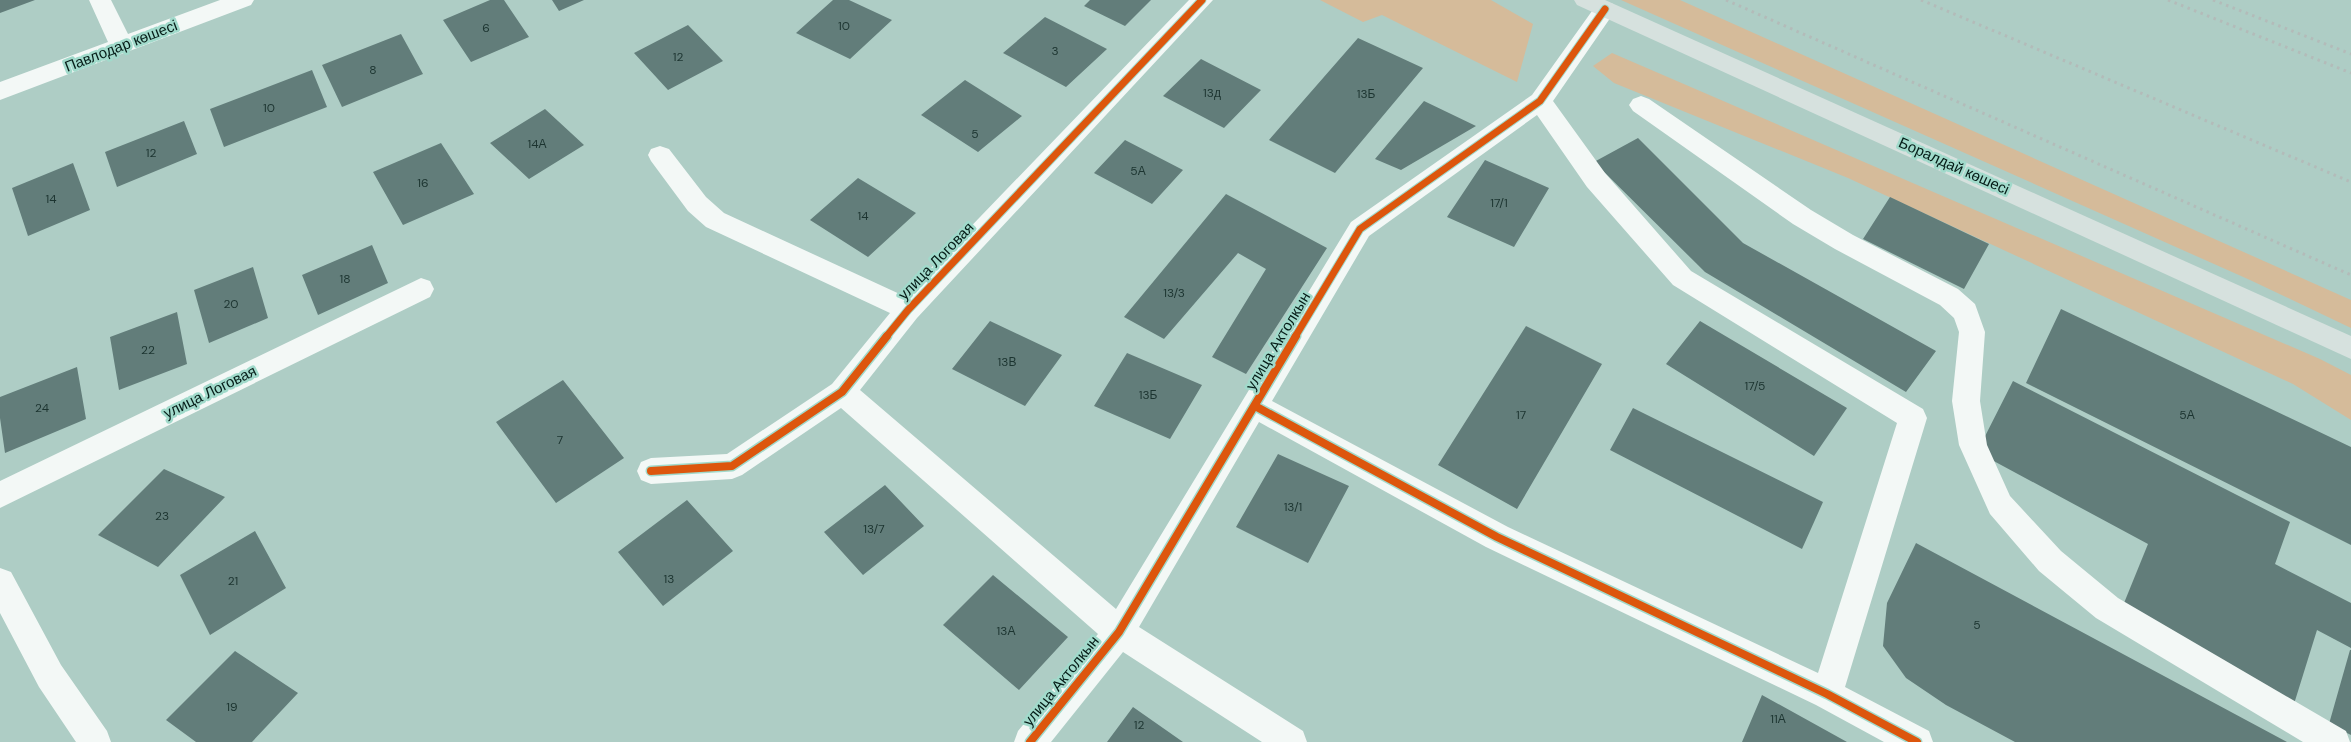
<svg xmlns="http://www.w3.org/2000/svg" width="2351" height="742" font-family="'DM Sans',sans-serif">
  <rect width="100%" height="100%" fill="#aecdc5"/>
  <path fill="#d5bb9a" d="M1320 0H1491L1533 24 1517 82 1382 15 1363 22Z
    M1621 0H1680L2351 300V328L2250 280Z
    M1612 53 2320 359 2351 375V420L2293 384 1848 178 1614 83 1593 66Z"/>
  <path fill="#627d7a" d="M0 0H35L0 13Z
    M490 0H504L529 37 471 62 443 20Z
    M552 0H584L559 11Z
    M833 0H849L892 20 850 59 796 33Z
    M1090 0H1151L1125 26 1084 6Z
    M1045 17 1107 49 1066 87 1003 53Z
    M688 25 723 61 668 90 634 53Z
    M401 34 423 74 342 107 322 65Z
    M1358 38 1423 68 1335 173 1269 140Z
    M1201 59 1261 90 1224 128 1163 96Z
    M312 70 327 107 224 147 210 109Z
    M965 80 1022 116 978 152 921 115Z
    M1424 101 1476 126 1401 170 1375 159Z
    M545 109 584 145 529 179 490 143Z
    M184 121 197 154 117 187 105 152Z
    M1638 138 1743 243 1936 351 1906 392 1705 272 1594 162Z
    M1125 140 1183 170 1152 204 1094 173Z
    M441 143 474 194 403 225 373 172Z
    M1485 160 1549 188 1514 247 1447 217Z
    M73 163 90 210 28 236 12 188Z
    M858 178 916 213 868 257 810 220Z
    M1226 194 1327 248 1246 374 1212 357 1266 269 1238 253 1164 339 1124 317Z
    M1890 197 1989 244 1964 289 1863 239Z
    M372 245 388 283 318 315 302 275Z
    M253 267 268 318 209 343 194 290Z
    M2061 309 2351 447V545L2026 383Z
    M177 312 187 364 119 390 110 337Z
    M990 321 1062 355 1025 406 952 369Z
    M1700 321 1847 408 1814 456 1666 364Z
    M1526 326 1602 364 1517 509 1438 465Z
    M1127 353 1202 385 1170 439 1094 406Z
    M77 367 86 419 5 453 0 418V397Z
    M563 380 624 458 556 503 496 422Z
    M2013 381 2290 522 2275 564 2351 603V648L2317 630 2294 704 2122 608 2148 544 1977 452Z
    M1633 408 1823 502 1802 549 1610 450Z
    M1278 454 1349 486 1308 563 1236 527Z
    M164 469 225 497 158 567 98 535Z
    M885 485 924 526 863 575 824 532Z
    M687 500 733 551 663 606 618 552Z
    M255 531 286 588 210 635 180 575Z
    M1916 543 2287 742H2015L1946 705 1906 678 1883 646 1887 603Z
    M993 575 1068 637 1019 690 943 625Z
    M2350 650H2351V735L2329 724Z
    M235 651 298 693 252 742H196L166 720Z
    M1762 695 1847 742H1742Z
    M1133 707 1183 742H1107Z"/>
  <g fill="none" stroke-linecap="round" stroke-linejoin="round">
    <path fill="#f3f8f6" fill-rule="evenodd" d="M89 0H111L128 34 220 0H254L251 5 0 100V82L108 42Z
      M1189 0H1213L917 318 860 390 1116 609 1351 222 1532 95 1597 4 1605 1 1613 4 1616 9 1613 14 1553 101 1605 173 1691 271 1923 409 1927 418 1845 687 1929 731 1933 742H1884L1816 705 1486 547 1259 422 1139 627 1303 731 1307 742H1262L1123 652 1051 742H1014L1018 731 1098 634 841 408 742 475 732 479 651 484 641 480 637 471 641 462 651 458 727 454 832 384 890 313 706 227 688 211 651 161 648 155 651 149 660 146 669 149 706 197 724 213 904 296ZM1537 115 1587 187 1673 285 1897 423 1818 673 1508 527 1272 401 1369 236Z
      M1641 96 1649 99 1811 210 1853 235 1958 289 1975 304 1985 332 1980 401 1987 445 2010 496 2061 551 2118 598 2346 731 2350 742H2303L2096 618 2039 571 1990 514 1959 445 1952 401 1959 332 1954 318 1940 305 1835 249 1793 224 1633 111 1629 105 1633 99Z
      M421 278 430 281 434 289 430 297 0 508V481Z
      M0 568 11 572 61 665 107 731 111 742H76L39 687 0 613Z"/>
    <path fill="#d6e1de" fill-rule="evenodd" d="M1574 0H1605L2351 336V359L1577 5Z"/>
    <path stroke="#b3bbb9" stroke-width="3" stroke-dasharray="2.5 4.5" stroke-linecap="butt" d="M1726 0 2351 275
      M1921 0 2351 182
      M2168 0 2351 73
      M2213 0 2351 54"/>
    <defs>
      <path id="cycleway-far1" d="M886 337 908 310 1202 0
        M1295 337 1360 229 1540 101 1605 9"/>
      <path id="cycleway" d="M1255 406 1497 537 1827 694 1917 742
        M651 471 732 466 842 392 887 336
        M1030 742 1119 632 1296 336"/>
    </defs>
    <use href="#cycleway-far1" stroke="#a1dacb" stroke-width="9"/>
    <use href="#cycleway" stroke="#a1dacb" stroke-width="11"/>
    <use href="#cycleway-far1" stroke="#dd560d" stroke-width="7"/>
    <use href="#cycleway" stroke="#dd560d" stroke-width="8"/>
  </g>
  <g text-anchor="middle" stroke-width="5" stroke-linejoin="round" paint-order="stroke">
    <g font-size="12" fill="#1c3430">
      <text x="844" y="30">10</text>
      <text x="486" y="32">6</text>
      <text x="1055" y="55">3</text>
      <text x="678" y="61">12</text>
      <text x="373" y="74">8</text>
      <text x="1212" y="97">13д</text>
      <text x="1366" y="98">13Б</text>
      <text x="269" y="112">10</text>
      <text x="975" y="138">5</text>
      <text x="537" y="148">14А</text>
      <text x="151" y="157">12</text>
      <text x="1138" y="175">5А</text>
      <text x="423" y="187">16</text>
      <text x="51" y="203">14</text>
      <text x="1499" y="207">17/1</text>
      <text x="863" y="220">14</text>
      <text x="345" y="283">18</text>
      <text x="1174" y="297">13/3</text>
      <text x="231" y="308">20</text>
      <text x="148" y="354">22</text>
      <text x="1007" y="366">13В</text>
      <text x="1755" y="390">17/5</text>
      <text x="1148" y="399">13Б</text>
      <text x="42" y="412">24</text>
      <text x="1521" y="419">17</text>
      <text x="2187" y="419">5А</text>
      <text x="560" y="444">7</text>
      <text x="1293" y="511">13/1</text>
      <text x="162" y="520">23</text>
      <text x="874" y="533">13/7</text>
      <text x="669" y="583">13</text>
      <text x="233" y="585">21</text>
      <text x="1977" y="629">5</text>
      <text x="1006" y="635">13А</text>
      <text x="232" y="711">19</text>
      <text x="1778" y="723">11А</text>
      <text x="1139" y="729">12</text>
    </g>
    <g font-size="15" fill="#051c17" stroke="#a1dacb">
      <text transform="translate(121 46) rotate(-21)" y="5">Павлодар көшесі</text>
      <text transform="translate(1954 166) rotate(24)" y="5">Боралдай көшесі</text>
      <text transform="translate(936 261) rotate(-46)" y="5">улица Логовая</text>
      <text transform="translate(1278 341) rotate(-59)" y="5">улица Актолкын</text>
      <text transform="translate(210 392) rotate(-26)" y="5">улица Логовая</text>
      <text transform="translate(1061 681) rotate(-51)" y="5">улица Актолкын</text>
    </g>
  </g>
</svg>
